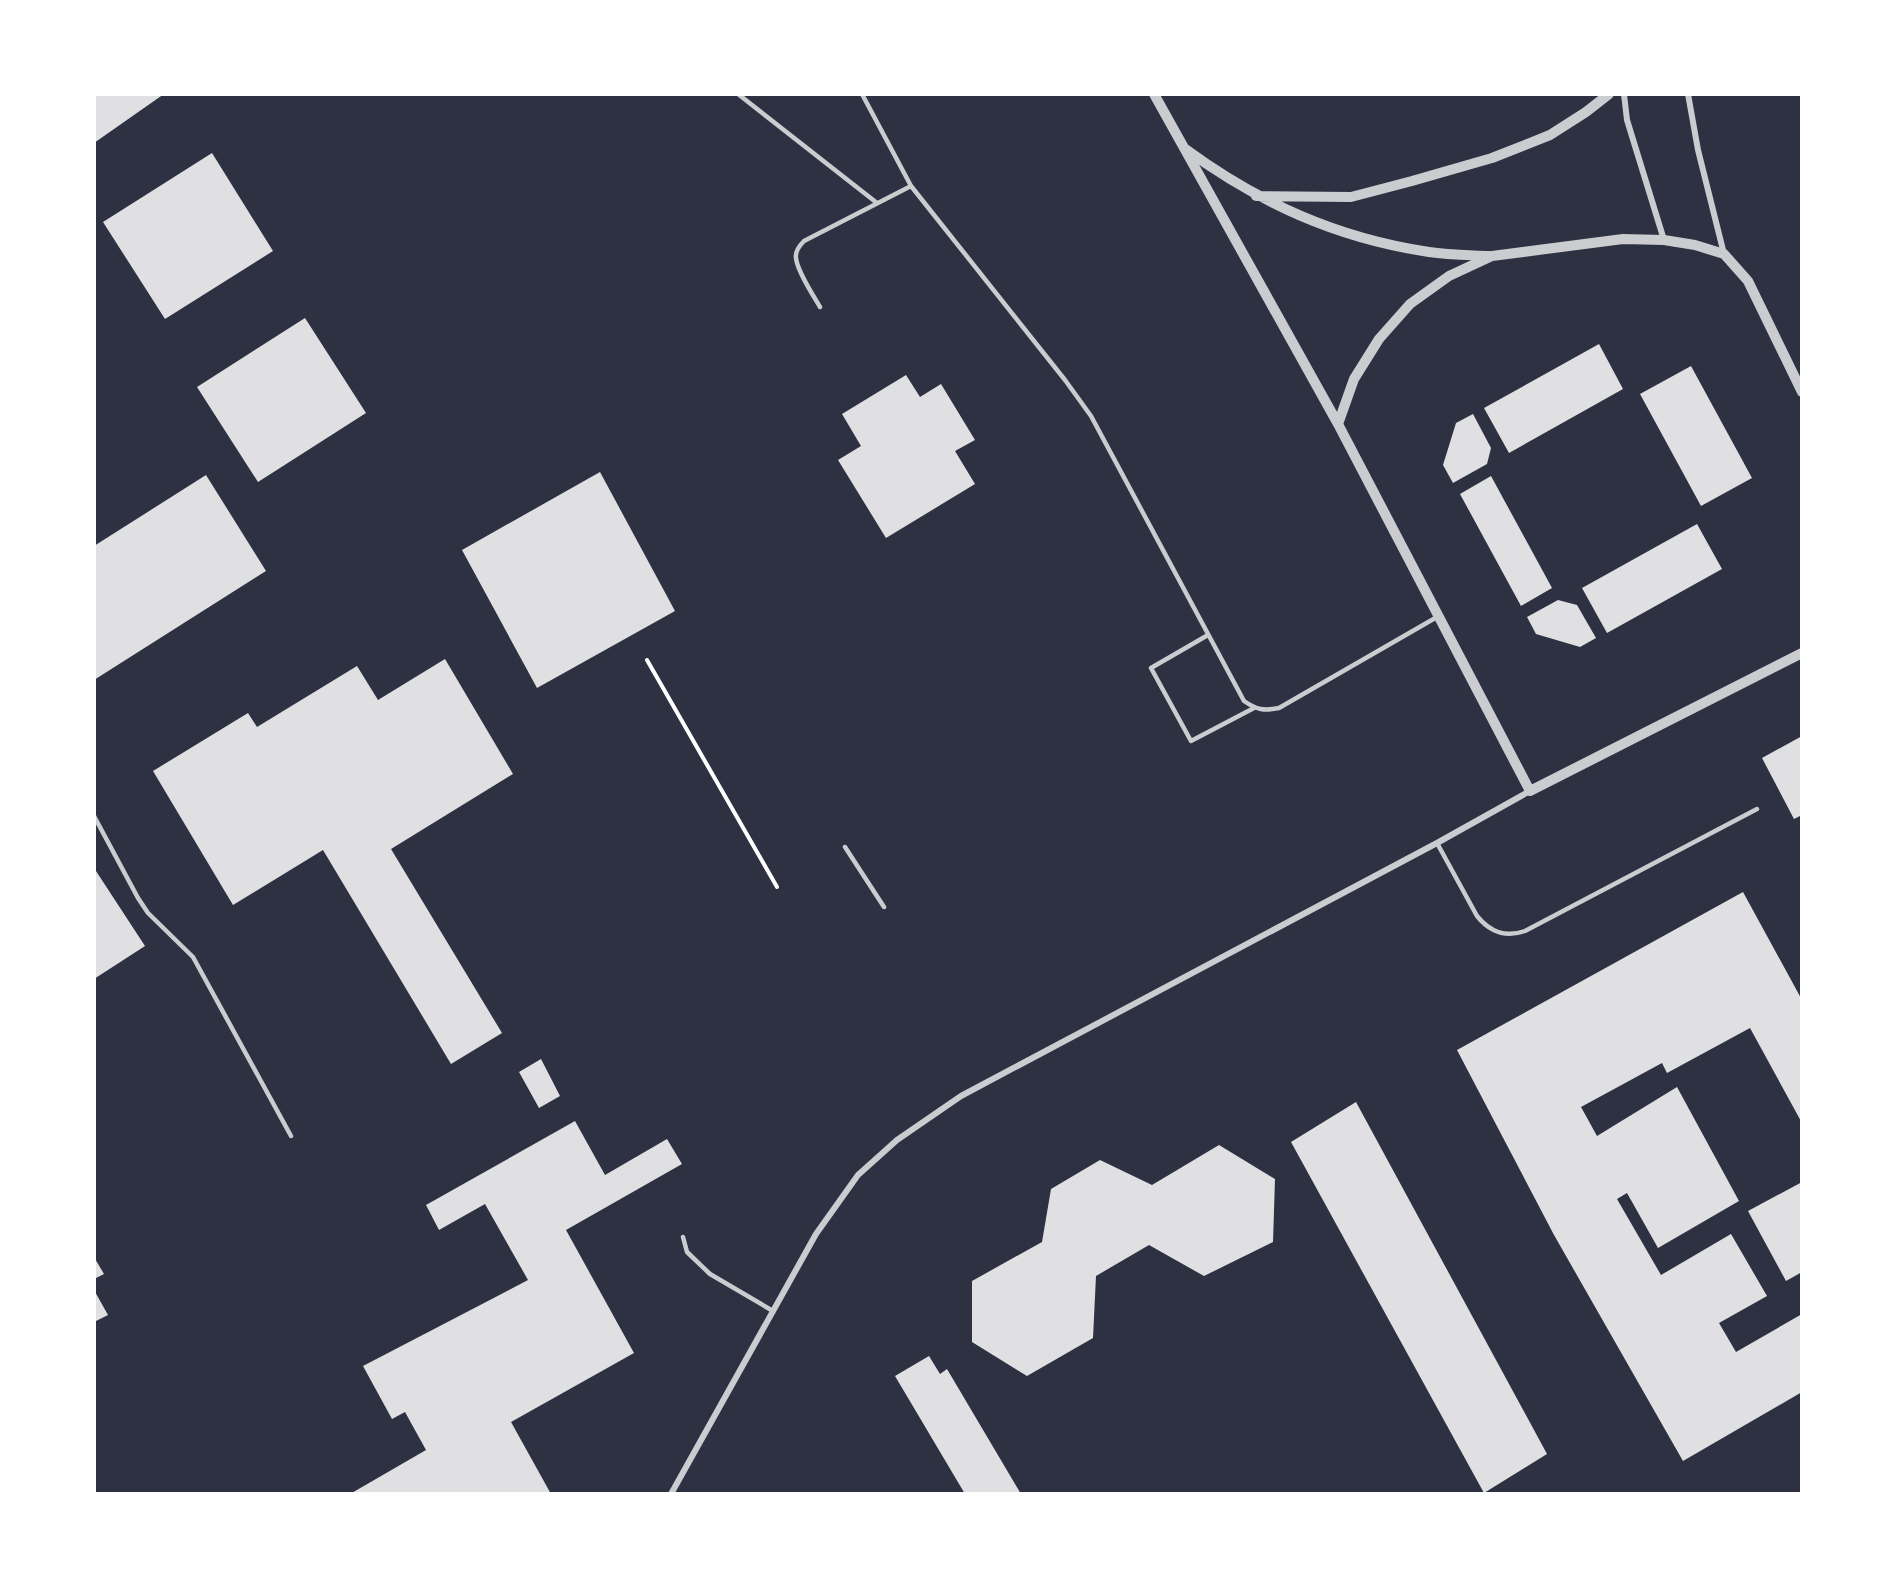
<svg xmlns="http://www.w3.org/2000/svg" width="1896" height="1588" font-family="Lora,serif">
  <rect width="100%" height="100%" fill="#2d3142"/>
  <path fill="#e0e0e3" d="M94 94H164L94 143Z
    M212 153 273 251 165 319 103 222Z
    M305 318 366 413 258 482 197 387Z
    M1599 344 1623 389 1509 453 1484 408Z
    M1691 366 1752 478 1701 506 1640 394Z
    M906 375 920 397 941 384 975 440 955 451 975 484 886 538 838 460 861 446 842 414Z
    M1473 414 1491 448 1487 464 1453 483 1443 465 1456 423Z
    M600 472 675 611 537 688 462 550Z
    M206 475 266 571 94 680V546Z
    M1491 476 1552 588 1521 606 1460 494Z
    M1697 524 1722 569 1607 633 1582 588Z
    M1558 600 1577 605 1596 638 1580 647 1536 634 1527 617Z
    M445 659 513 774 391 849 502 1033 451 1064 323 850 233 905 153 771 248 713 257 727 357 666 378 700Z
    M1802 736V815L1794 819 1762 758Z
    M94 868 145 946 94 979Z
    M1743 892 1802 1000V1123L1750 1028 1667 1073 1662 1063 1581 1107 1597 1136 1677 1087 1739 1201 1658 1248 1627 1193 1617 1199 1661 1275 1731 1234 1767 1296 1719 1323 1736 1352 1802 1314V1392L1683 1461 1554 1235 1457 1050Z
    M541 1059 560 1096 539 1108 519 1072Z
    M1356 1102 1547 1454 1484 1493 1291 1142Z
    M575 1121 605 1175 667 1139 682 1164 566 1230 634 1353 511 1422 551 1494H350L426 1450 405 1412 392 1419 363 1366 528 1280 485 1204 439 1230 426 1205Z
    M1219 1145 1275 1179 1273 1242 1204 1276 1149 1245 1096 1276 1093 1338 1027 1376 972 1342V1281L1042 1242 1051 1189 1100 1160 1152 1185Z
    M1802 1182V1272L1786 1281 1748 1211Z
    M94 1257 104 1274 94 1279Z
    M94 1290 108 1315 94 1322Z
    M929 1356 940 1374 947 1369 1021 1494H965L895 1376Z"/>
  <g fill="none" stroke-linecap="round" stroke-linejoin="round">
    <path stroke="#fff" stroke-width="4" d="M647 660 777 887"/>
    <path stroke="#caccd0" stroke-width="4.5" d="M738 94 877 203
      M862 94 911 186 1065 380 1091 416 1244 701C1257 710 1264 711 1279 708L1437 617
      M820 307C813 295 797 271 796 258 795 251 799 246 804 241L911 186
      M1208 635 1151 668 1191 741 1254 708
      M94 816 138 898 148 913 193 957 291 1136
      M1437 843 1477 916C1490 932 1505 938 1525 931L1757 809
      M845 847 884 907
      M683 1237 687 1252 710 1274 773 1311"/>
    <path stroke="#caccd0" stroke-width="6" d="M1624 94 1627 120 1664 240
      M1688 94 1698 150 1724 254
      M671 1494 816 1234 858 1175 897 1140 961 1096 1437 843 1530 791"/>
    <path stroke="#caccd0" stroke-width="10" d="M1154 94 1338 424 1530 791 1802 653
      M1184 148C1259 203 1336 238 1429 252 1449 255 1469 255 1489 256
      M1256 196 1351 197 1412 181 1492 158 1550 135 1586 112 1609 94
      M1338 424 1354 379 1379 339 1410 304 1449 276 1492 256 1623 239 1664 240 1695 245 1724 254 1748 281 1802 392"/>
  </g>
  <rect width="1896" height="1588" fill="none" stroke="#ffffff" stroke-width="192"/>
</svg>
